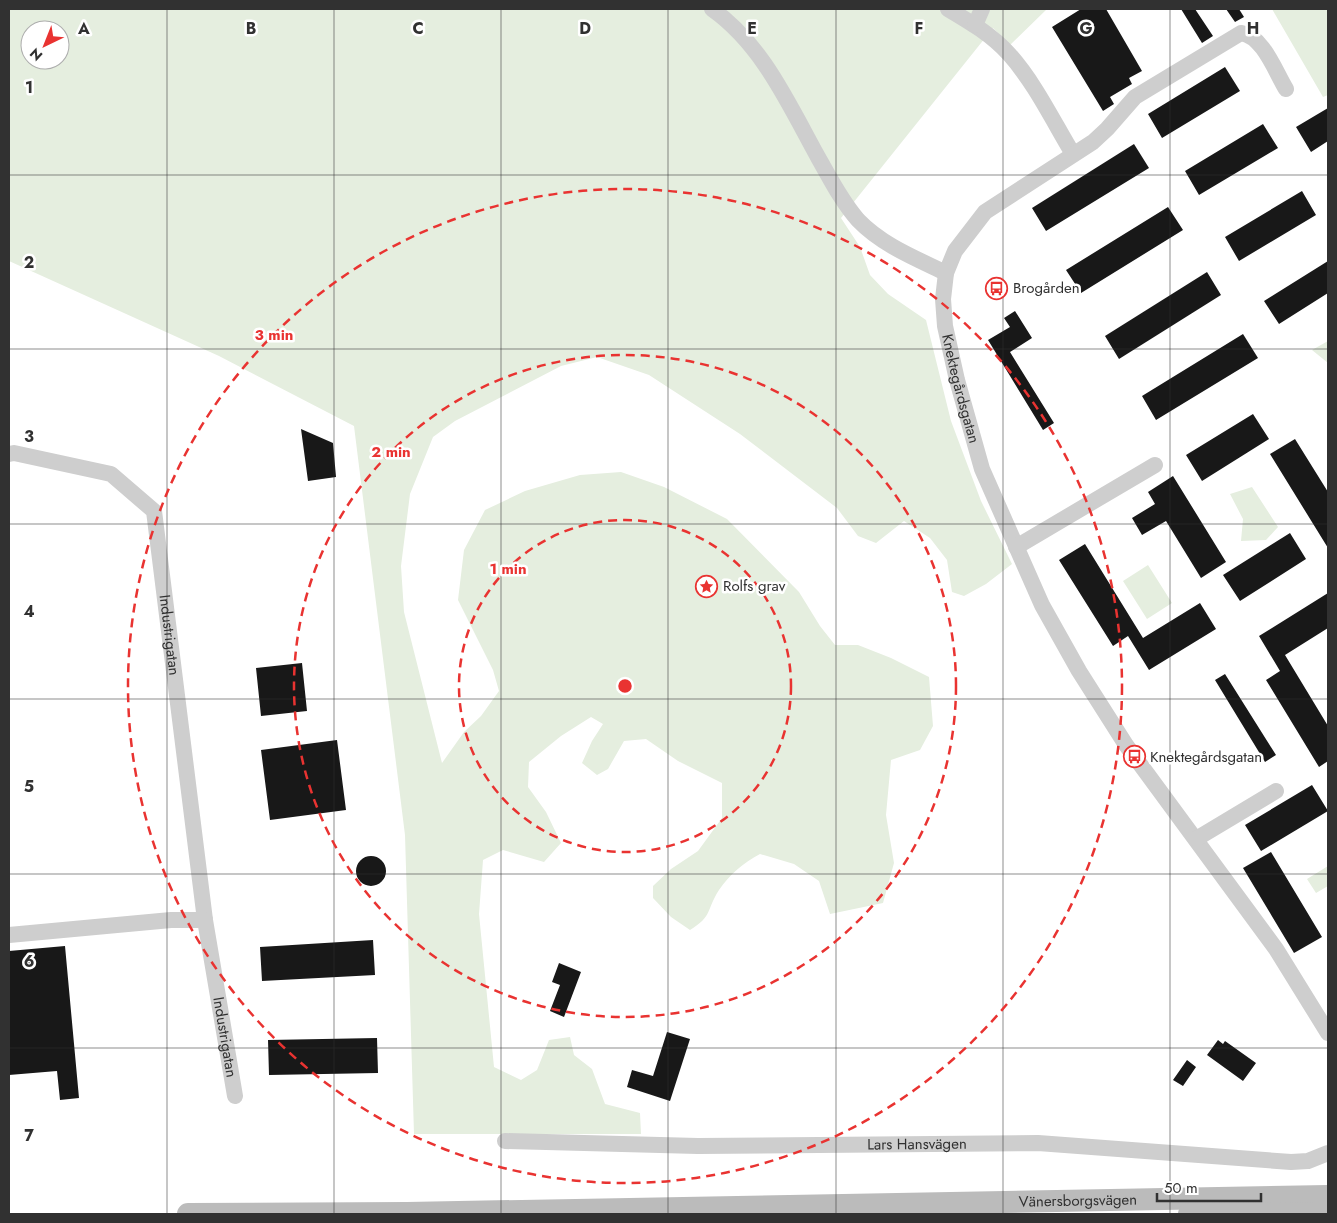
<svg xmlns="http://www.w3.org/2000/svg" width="1337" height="1223" font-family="Jost,sans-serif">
  <rect width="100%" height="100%" fill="#fff"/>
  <path fill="#e5eedf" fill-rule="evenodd" d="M9 9H1047L1010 45 993 28 841 218 860 247 870 275 888 294 926 320 951 421 981 501 1012 564 986 584 964 596 952 592 947 560 930 538 904 521 876 543 858 536 837 508 740 434 649 375 597 357 561 366 455 421 433 437 410 494 401 566 404 612 442 763 464 732 481 716 499 691 493 670 458 600 464 550 485 510 525 491 580 475 621 472 664 487 727 519 799 592 820 626 835 645H858L891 658 929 677 933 726 920 750 891 760 886 815 894 863 883 903 830 914 819 881 794 864 760 854C743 863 730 874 719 890 706 910 713 916 690 930L671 917 653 898V886L671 869 698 851 722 818V783L678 761 646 739 624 741 608 769 597 775 582 763 592 741 603 724 591 717 561 736 529 762 528 787 546 812 561 843 544 862 503 850 483 860 479 914 494 1067 521 1080 537 1070 549 1040 570 1037 574 1055 592 1069 605 1104 640 1113 641 1134H414L405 835 354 426 219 356 9 261ZM30 30H60V60H30Z
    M1272 9H1328V95L1323 97Z
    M1328 341V363L1312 350Z
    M1252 487 1278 527 1266 540 1241 541 1243 519 1230 494Z
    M1148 565 1172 603 1147 619 1123 581Z
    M1328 866V886L1316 893 1307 879Z"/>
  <path fill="#181818" d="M1081 9H1106L1142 71 1129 78 1132 84 1110 97 1114 104 1103 111 1052 27Z
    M1181 9H1195L1213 36 1202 43Z
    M1226 9H1239L1244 17 1235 22Z
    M1225 67 1240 91 1162 138 1148 114Z
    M1328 108V141L1311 152 1296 127Z
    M1263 124 1278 148 1199 195 1185 171Z
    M1134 144 1149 168 1046 231 1032 208Z
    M1302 191 1316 215 1239 261 1225 237Z
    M1168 207 1183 230 1081 293 1066 270Z
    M1328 261V293L1279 324 1264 301Z
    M1207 272 1221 295 1119 359 1105 336Z
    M1015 311 1032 338 1010 352 1054 423 1043 430 988 340 1010 327 1004 318Z
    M1243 334 1258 358 1156 420 1142 396Z
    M1253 414 1269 439 1202 481 1186 455Z
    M301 429 333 443 336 477 308 481Z
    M1295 439 1328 492V548L1270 454Z
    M1173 476 1226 562 1201 578 1166 521 1142 535 1132 518 1155 504 1148 492Z
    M1290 533 1306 559 1240 601 1223 575Z
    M1085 544 1143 638 1200 603 1216 629 1149 670 1128 636 1113 646 1059 560Z
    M1328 593V628L1285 655 1328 726V761L1319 767 1266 680 1280 671 1259 636Z
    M302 663 307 711 261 716 256 668Z
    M1225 674 1276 755 1265 762 1215 680Z
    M337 740 346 810 270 820 261 750Z
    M1312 785 1328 811 1261 851 1245 825Z
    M1271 852 1322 937 1294 953 1243 868Z
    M356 871a15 15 0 1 1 30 0a15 15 0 1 1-30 0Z
    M373 940 375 975 262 981 260 947Z
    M65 946 79 1098 60 1100 57 1071 9 1075V951Z
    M559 963 581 972 564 1017 550 1011 560 985 552 982Z
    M667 1032 690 1039 670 1101 627 1087 632 1070 653 1076Z
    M377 1038 378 1073 269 1075 268 1040Z
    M1218 1040 1223 1044 1225 1041 1256 1063 1243 1081 1207 1055Z
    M1187 1060 1196 1067 1183 1086 1173 1080Z"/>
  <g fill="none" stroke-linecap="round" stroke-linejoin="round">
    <g stroke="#cecece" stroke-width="16">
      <path d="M712 9C763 45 789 105 819 159 831 180 842 202 858 220 882 245 915 258 946 273"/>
      <path d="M948 9C970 22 992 35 1009 54 1035 83 1053 121 1073 154"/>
      <path d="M975 25 982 9"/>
      <path id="s1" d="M1286 89C1275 71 1263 36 1241 33L1135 97 1107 129 1093 142 985 212 955 251 946 273 943 299 945 326 957 380 982 469 1042 605 1079 671 1126 745 1276 949 1328 1033"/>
      <path id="s2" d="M9 454 14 453 111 474 154 511 205 920 235 1096"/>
      <path d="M1016 547 1155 465"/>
      <path d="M1196 839 1276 791"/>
      <path d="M9 935 171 920H205"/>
      <path id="s3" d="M505 1141 698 1146 1038 1143 1291 1162 1308 1161 1328 1153"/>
    </g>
    <g stroke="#bbb" stroke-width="22">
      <path id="s4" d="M188 1214 407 1213 1328 1196"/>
      <path d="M1189 1214 1328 1213"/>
    </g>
  </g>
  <path fill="none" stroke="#313131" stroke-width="1" stroke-opacity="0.55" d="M167 9V1214M334 9V1214M501 9V1214M668 9V1214M836 9V1214M1003 9V1214M1170 9V1214M9 175H1328M9 349H1328M9 524H1328M9 699H1328M9 874H1328M9 1048H1328"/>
  <g fill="none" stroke="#e93331" stroke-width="2.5" stroke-dasharray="9 6">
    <circle cx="625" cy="686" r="166"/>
    <circle cx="625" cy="686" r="331"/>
    <circle cx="625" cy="686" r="497"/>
  </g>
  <defs>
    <symbol id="bus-ring" viewBox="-11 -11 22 22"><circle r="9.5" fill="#fff" stroke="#e93331" stroke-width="1.5"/><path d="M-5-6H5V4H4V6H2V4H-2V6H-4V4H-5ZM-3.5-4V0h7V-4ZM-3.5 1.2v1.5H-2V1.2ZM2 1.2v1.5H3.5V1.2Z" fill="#e93331"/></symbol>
    <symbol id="sight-ring" viewBox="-11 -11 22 22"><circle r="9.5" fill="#fff" stroke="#e93331" stroke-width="1.5"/><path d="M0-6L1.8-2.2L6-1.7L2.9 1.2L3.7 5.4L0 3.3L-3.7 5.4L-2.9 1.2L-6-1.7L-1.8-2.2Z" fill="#e93331"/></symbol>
  </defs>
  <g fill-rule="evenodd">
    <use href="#bus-ring" x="984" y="276" width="25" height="25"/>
    <use href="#sight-ring" x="694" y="574" width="25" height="25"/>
    <use href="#bus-ring" x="1122" y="744" width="25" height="25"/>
  </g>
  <g text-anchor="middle" stroke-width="5" stroke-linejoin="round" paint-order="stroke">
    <g font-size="15" fill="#313131" stroke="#fff" text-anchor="start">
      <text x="1013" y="293">Brogården</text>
      <text x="723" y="591">Rolfs grav</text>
      <text x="1150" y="762">Knektegårdsgatan</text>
    </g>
    <g font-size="15" fill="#313131" stroke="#fff">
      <text dy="5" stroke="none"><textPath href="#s1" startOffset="579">Knektegårdsgatan</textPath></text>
      <text dy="5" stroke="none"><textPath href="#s2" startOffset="286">Industrigatan</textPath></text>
      <text dy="5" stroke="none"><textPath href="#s2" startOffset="692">Industrigatan</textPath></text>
      <text dy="5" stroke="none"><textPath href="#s3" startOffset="412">Lars Hansvägen</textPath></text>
      <text dy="5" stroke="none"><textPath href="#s4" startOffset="890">Vänersborgsvägen</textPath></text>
    </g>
  </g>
  <g font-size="16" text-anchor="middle" font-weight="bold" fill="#313131" stroke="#fff" stroke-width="5" stroke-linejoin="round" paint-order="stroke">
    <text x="84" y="34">A</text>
    <text x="251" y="34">B</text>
    <text x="418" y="34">C</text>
    <text x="585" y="34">D</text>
    <text x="752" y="34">E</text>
    <text x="919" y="34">F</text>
    <text x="1086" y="34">G</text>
    <text x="1253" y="34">H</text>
    <text x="29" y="93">1</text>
    <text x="29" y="268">2</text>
    <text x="29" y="442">3</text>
    <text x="29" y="617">4</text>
    <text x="29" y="792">5</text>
    <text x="29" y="967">6</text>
    <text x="29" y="1141">7</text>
  </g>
  <circle cx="625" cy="686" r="8" fill="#e93331" stroke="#fff" stroke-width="2.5"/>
  <g font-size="15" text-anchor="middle" font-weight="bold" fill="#e93331" stroke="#fff" stroke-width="5" stroke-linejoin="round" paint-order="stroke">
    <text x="274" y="340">3 min</text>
    <text x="391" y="457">2 min</text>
    <text x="508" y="574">1 min</text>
  </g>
  <rect width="1337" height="1223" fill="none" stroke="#313131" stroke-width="20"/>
  <g transform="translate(45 45) rotate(223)"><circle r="24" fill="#ffffff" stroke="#adadad"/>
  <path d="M0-4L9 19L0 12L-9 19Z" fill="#e93331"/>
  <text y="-8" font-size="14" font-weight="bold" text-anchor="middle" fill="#313131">N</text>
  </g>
  <path d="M1157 1193v8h104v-8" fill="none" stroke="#313131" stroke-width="2.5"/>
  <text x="1164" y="1193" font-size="15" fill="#313131" stroke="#ffffff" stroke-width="4" paint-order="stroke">50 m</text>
</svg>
